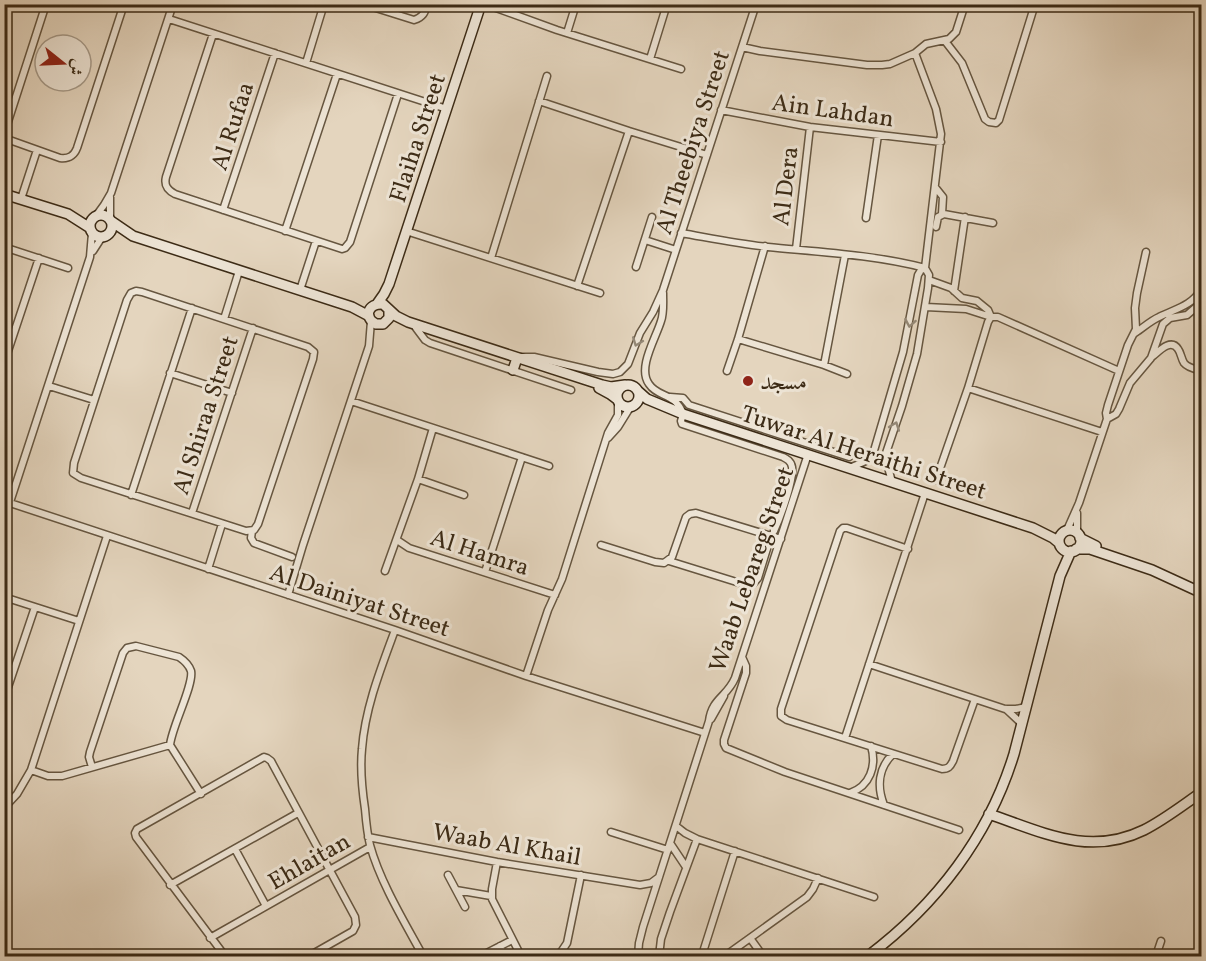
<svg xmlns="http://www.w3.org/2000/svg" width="1206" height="961" font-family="Vollkorn,Amiri,serif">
  <rect width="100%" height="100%" fill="#e4d5be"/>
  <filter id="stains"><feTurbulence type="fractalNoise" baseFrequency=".00333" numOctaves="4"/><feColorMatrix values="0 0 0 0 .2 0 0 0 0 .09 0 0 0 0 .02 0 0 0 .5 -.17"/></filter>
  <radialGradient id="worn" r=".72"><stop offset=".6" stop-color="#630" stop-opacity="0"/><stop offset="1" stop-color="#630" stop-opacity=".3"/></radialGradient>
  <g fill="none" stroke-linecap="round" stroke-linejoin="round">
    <defs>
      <path id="street" d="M363 4 414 20C423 17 425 13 427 4
        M485 4 557 30 681 69
        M169 19 447 109
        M567 33 576 4
        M213 34 166 177C164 185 167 190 175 194L342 249 345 248 350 242 398 94
        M945 41 962 63 985 119 989 122 996 123 999 120 1035 4
        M742 47 760 51 867 65H882L890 64 915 53 926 44 949 39 956 32 965 4
        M650 59 667 4
        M306 63 324 4
        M539 101 629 131 707 155
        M721 110 810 127 941 142
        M4 134 46 4
        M4 138 60 158C69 159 74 156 77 148L124 4
        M935 187 943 197 942 214
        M21 199 37 150
        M223 210 275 53
        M96 216 104 205 111 193 173 4
        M866 218 878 135
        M110 219V197
        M936 227 938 217 944 214 993 223
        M285 231 337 74
        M406 231 600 293
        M681 233C710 238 739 244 768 247 819 252 876 255 925 268
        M645 240 676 250
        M4 247 68 268
        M796 249 810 127
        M93 251 102 237
        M491 258 547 76
        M636 267 652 217
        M929 280 951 288 962 298 977 301 988 310 991 317
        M577 286 629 131
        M300 290 316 241
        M136 291 142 292 308 347 314 352 313 359 258 524 254 530 246 531 81 478 73 473 74 463 127 300 131 293Z
        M954 291 965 217
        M663 293C663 302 664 313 661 321 656 338 637 368 649 384 658 398 675 392 683 414L681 421 682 424 783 457C787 459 791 461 792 467 794 480 780 518 774 531
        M926 307 966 309 991 317
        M224 319 239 271
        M416 328 425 340 430 343 571 390
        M1135 333C1143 328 1150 321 1159 317 1177 308 1190 307 1202 289
        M738 339 824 365 847 374
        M1153 356C1159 351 1171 338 1178 349 1181 353 1181 358 1184 363 1188 368 1195 369 1202 371
        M521 357H534L598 372 613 374 620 372 628 364 640 333 653 312 663 290 756 4
        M4 363 39 258
        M824 365 845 255
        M727 371 738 339 765 246
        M170 373 232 393
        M49 386 94 400
        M968 388 1102 432
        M670 397 683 398 689 405 849 457
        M351 401 549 466
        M1107 419 1116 414 1119 409 1130 383 1151 358 1163 324 1170 318 1187 315 1202 302
        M608 438 618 427 631 406
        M849 468C858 464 868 462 873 454L903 352 918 275 921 270 925 268 941 134 936 109 915 53
        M418 479 464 495
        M936 480 968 388 988 322 991 317H998L1119 371
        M892 482 885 456 902 406 917 354 928 288 929 275 925 268
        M131 495 192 308
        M4 501 395 630 526 676 705 733
        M10 502 90 257 92 233
        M192 513 253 328
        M1067 530 1079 503 1107 419 1106 413 1108 405 1128 345 1136 329 1135 308 1137 293 1146 252
        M252 531 251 538 254 543 292 557
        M1077 533V513
        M397 540 409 548 555 595
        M601 545 655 562 664 563 672 557 686 517 690 514 696 513 781 539
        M908 549 847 528H843L840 531 781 709V716L787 720 942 769C948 769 950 767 953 761L975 699
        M669 561 743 584 752 585 758 578 769 542
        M208 569 222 524
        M385 571 418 479 433 428
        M485 572 522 457
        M288 595 303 545 369 346 371 321
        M4 597 79 621
        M395 630C381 668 365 708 362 749 360 769 362 789 365 809 366 821 367 833 370 845 380 882 405 923 423 956
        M742 657 746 666V673L724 740V744L726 748 785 772 959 830
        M869 664 1005 709H1016L1026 707
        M526 676 548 610 562 579 608 433 618 415V401
        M4 699 35 607
        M1006 709 1022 724
        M711 719 724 696
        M845 738 925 493
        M170 745 201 794
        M92 767 89 757 90 752 123 653 127 648 136 646 179 657C185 661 189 665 191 671 194 685 172 726 170 745
        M31 770 48 776H62L170 745
        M850 793C870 786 877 766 871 746
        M884 805C877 787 878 768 893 754
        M4 808 17 794 31 770 107 536
        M676 826 685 833 697 839 874 897
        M611 832 668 850
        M368 837 497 862 640 885 651 883 659 877
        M670 843 686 867
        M235 849 266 906
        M497 862 492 889V899L521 956
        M448 875 465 907
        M170 885 298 813
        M456 890 491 896
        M210 938 370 847
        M750 938 763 956
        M500 946 505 956
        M225 956 136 837 135 833 137 829 264 757 267 758 271 761 355 917 356 925 353 931 309 956
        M481 956 512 940
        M554 956 561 952 567 943 581 875
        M638 956 639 943 643 927 709 721C712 698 727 697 735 678L808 454
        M659 956 661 939 670 912 697 839
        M702 956 703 952 735 851
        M725 956 807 897 813 889 818 878
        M1156 956 1161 941"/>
      <path id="secondary" d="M4 194 68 214 90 228
        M90 226a11 11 0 1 1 22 0a11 11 0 1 1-22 0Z
        M111 221 133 236 352 307 369 316
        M377 304 384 294 389 284 481 4
        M389 310V318L383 324H376C363 317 368 303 383 304L396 316 408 322 602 385 611 387 625 385
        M513 370 517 358
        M617 396a11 11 0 1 1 22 0a11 11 0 1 1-22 0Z
        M599 388 610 394 618 400
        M638 391 647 399 683 414 1033 528 1053 538 1059 543
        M1059 541a11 11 0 1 1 22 0a11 11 0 1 1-22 0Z
        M1080 538 1096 546
        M1076 549H1090L1152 570 1202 593
        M989 814C1042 832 1089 857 1144 830 1164 820 1183 805 1202 792
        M868 956C936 905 989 836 1014 754L1060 576 1071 551"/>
    </defs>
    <use href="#street" stroke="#665640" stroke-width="9"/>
    <use href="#secondary" stroke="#3c2b16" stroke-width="12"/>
    <use href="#street" stroke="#ede4d5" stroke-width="6"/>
    <use href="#secondary" stroke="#ede4d5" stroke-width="9"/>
  </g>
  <defs><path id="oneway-chevron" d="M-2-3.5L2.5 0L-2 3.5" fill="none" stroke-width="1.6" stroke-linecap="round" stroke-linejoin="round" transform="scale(1.5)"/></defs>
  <g stroke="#948876">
    <use href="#oneway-chevron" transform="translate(910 323) rotate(100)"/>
    <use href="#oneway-chevron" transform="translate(637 342) rotate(111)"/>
    <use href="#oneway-chevron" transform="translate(895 426) rotate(-70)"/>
  </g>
  <circle fill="#8f2418" stroke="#ede4d5" stroke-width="2" cx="748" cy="381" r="6"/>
  <g text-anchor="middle" stroke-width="6" stroke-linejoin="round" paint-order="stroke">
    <g font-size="24" fill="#3c2b16" stroke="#ede4d5">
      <text transform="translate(833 110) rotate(8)" y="8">Ain Lahdan</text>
      <text transform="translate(232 126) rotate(-72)" y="8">Al Rufaa</text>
      <text transform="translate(417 138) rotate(-72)" y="8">Flaiha Street</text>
      <text transform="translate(692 142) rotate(-72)" y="8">Al Theebiya Street</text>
      <text transform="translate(785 186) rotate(-83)" y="8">Al Dera</text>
      <text transform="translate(205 415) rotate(-72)" y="8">Al Shiraa Street</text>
      <text transform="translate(864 452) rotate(18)" y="8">Tuwar Al Heraithi Street</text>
      <text transform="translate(480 552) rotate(18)" y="8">Al Hamra</text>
      <text transform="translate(751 569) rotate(-71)" y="8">Waab Lebareg Street</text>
      <text transform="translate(360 600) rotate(18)" y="8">Al Dainiyat Street</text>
      <text transform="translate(507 844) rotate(10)" y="8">Waab Al Khail</text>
      <text transform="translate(309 861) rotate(-30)" y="8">Ehlaitan</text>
    </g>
    <g font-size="24" fill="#3c2b16" stroke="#ede4d5" text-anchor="start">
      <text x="760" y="389">مسجد</text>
    </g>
  </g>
  <rect width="1206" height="961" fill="none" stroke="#e4d5be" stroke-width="24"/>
  <rect x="6" y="6" width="1194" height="949" fill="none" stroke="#3c2b16" stroke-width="3"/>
  <rect x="12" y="12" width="1182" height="937" fill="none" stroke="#3c2b16" stroke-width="1.5"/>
  <g transform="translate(63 63) rotate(108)"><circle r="28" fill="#ede4d5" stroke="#a69a89" stroke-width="1.5"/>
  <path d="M0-4.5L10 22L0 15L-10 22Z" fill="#8f2418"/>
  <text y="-9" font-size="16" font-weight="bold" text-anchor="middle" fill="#3c2b16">ش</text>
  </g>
  <rect width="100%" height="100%" filter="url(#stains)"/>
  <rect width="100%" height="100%" fill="url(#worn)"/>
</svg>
